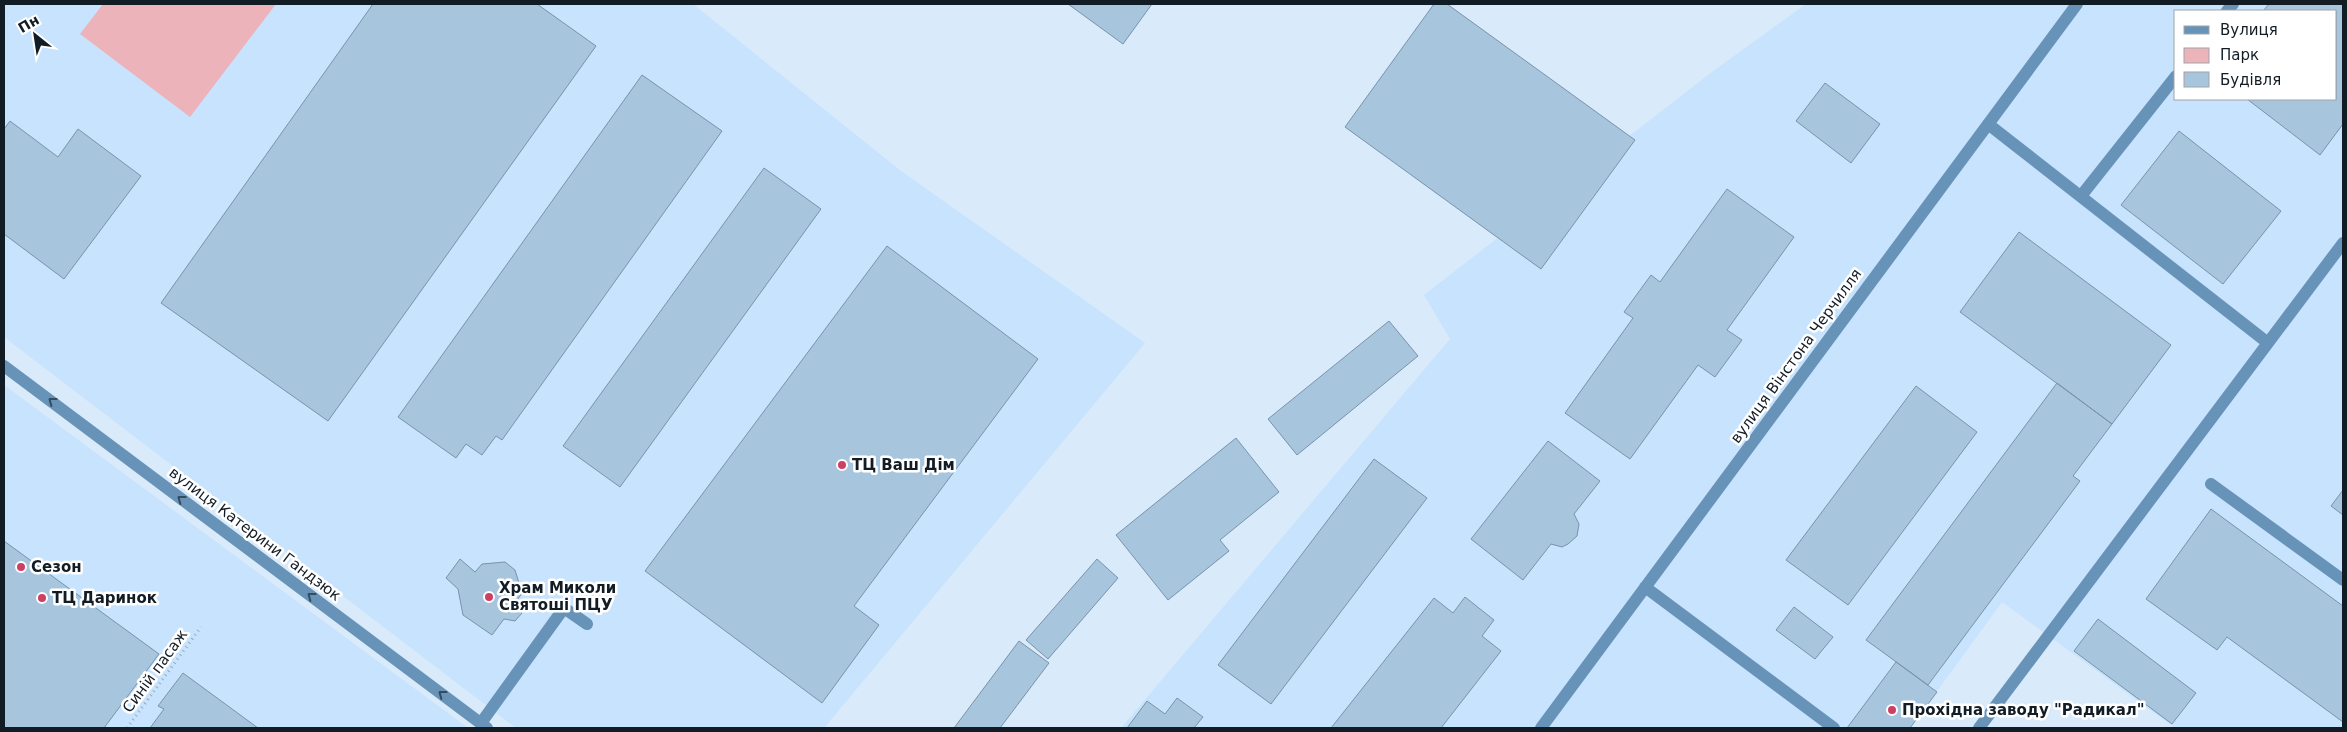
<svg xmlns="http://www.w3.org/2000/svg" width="2347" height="732" font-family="'DejaVu Sans',sans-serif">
  <rect width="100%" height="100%" fill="#d9eafa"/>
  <path fill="#c7e3fd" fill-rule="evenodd" d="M4 4H693L901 171 1145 343 824 728H516L4 337Z
    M1806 4H2343V728H2175L2002 602 1910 728H1121L1450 339 1424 295 1712 72ZM2176 11H2336V99H2176Z
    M4 385 468 728H4Z"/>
  <path fill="#edb3bb" d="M103 4H276L190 117 80 34Z"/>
  <path fill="#a8c5de" stroke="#7893ab" d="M373 4H537L596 46 328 421 161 303Z
    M1068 4H1152L1123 44Z
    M1434 4H1447L1635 140 1541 269 1345 127Z
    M2269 4H2343V124L2320 155 2247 99H2336V11H2263Z
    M642 75 722 131 502 440 496 436 482 455 466 444 456 458 398 417Z
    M1825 83 1880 124 1851 163 1796 121Z
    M10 121 58 157 78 129 141 176 64 279 4 234V129Z
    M2179 131 2281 211 2223 284 2121 205Z
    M764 168 821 209 620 487 563 446Z
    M1727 189 1794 237 1727 330 1742 340 1715 377 1698 365 1630 459 1565 413 1633 318 1624 312 1651 275 1660 282Z
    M2019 232 2171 345 2112 424 1960 312Z
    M887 246 1038 359 854 606 879 625 822 703 645 571Z
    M1389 321 1418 356 1297 455 1268 419Z
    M2057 383 2112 424 2073 476 2080 481 1928 685 1866 640Z
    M1916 386 1977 432 1848 605 1786 560Z
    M1236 438 1279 492 1220 540 1229 551 1168 600 1116 535Z
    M1548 441 1600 481 1574 514 1579 524 1577 536 1568 544 1562 547 1551 544 1523 580 1471 539Z
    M1374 459 1427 498 1271 704 1218 665Z
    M2343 490V515L2331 506Z
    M2211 509 2343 606V722L2227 637 2217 650 2146 599Z
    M4 541 159 654 104 728H4Z
    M460 559 475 572 482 564 505 562 515 570 522 593 516 602 522 613 515 621 504 619 492 635 463 615 458 589 446 578Z
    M1097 559 1118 578 1048 659 1026 640Z
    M1465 597 1494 620 1482 636 1501 651 1441 728H1331L1434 598 1453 613Z
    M1794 607 1833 637 1815 659 1776 630Z
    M2098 619 2196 693 2172 724 2074 651Z
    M1019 641 1049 663 1000 728H954Z
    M1896 662 1937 692 1910 728H1847Z
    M183 673 258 728H150L164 709 158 706Z
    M1177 698 1203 717 1194 728H1127L1147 701 1165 714Z"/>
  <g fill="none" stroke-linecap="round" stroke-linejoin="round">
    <path stroke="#9ba9b7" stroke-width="3" stroke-dasharray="1 4" stroke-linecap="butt" d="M127 728 201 627"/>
    <path stroke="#6893b8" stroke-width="12" d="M2227 11 2233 4
      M1988 124 2268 343
      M2081 196 2176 76
      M4 366 487 728
      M2211 484 2343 580
      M1645 587 1834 728
      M481 723 564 608 587 624
      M1541 728 2077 4
      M1979 728 2343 243"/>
  </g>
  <defs><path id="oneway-chevron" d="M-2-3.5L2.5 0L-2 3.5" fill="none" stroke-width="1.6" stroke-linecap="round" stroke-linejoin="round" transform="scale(1.25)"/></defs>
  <g stroke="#344c60">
    <use href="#oneway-chevron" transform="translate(52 401) rotate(-143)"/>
    <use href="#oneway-chevron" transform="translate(181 499) rotate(-143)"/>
    <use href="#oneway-chevron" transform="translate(311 596) rotate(-143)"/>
    <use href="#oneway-chevron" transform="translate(442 694) rotate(-143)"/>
  </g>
  <g fill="#ce3f64" stroke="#fff" stroke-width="2">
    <circle cx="842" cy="465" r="5"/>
    <circle cx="21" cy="567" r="5"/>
    <circle cx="489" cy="597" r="5"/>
    <circle cx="42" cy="598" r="5"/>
    <circle cx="1892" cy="710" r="5"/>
  </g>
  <g text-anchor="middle" stroke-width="5" stroke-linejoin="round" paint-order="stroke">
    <g font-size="15" fill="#121c25" stroke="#fff">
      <text transform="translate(1796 356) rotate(-54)" y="5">вулиця Вінстона Черчилля</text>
      <text transform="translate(255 534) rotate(37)" y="5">вулиця Катерини Гандзюк</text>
      <text transform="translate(155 671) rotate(-54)" y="5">Синій пасаж</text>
    </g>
    <g font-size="15" font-weight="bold" fill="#121c25" stroke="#fff" text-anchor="start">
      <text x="852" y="470">ТЦ Ваш Дім</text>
      <text x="31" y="572">Сезон</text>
      <text x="499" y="593">Храм Миколи<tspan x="499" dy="17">Святоші ПЦУ</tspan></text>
      <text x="52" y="603">ТЦ Даринок</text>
      <text x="1902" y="715">Прохідна заводу "Радикал"</text>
    </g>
  </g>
  <rect width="2347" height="732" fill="none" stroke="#121c25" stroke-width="10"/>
  <rect x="2174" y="10" width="162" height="90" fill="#ffffff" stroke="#a0a4a8"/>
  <rect x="2184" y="26" width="25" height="8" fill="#6893b8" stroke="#a0a4a8"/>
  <text x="2220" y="35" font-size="15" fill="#121c25">Вулиця</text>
  <rect x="2184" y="48" width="25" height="15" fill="#edb3bb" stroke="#a0a4a8"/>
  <text x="2220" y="60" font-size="15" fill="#121c25">Парк</text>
  <rect x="2184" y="72" width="25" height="15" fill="#a8c5de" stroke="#a0a4a8"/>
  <text x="2220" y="85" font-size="15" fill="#121c25">Будівля</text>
  <g transform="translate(35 35) rotate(330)" stroke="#ffffff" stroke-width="4" paint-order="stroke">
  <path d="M0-4L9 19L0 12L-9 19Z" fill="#121c25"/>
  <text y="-8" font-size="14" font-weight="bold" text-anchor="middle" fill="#121c25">Пн</text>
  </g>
</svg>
